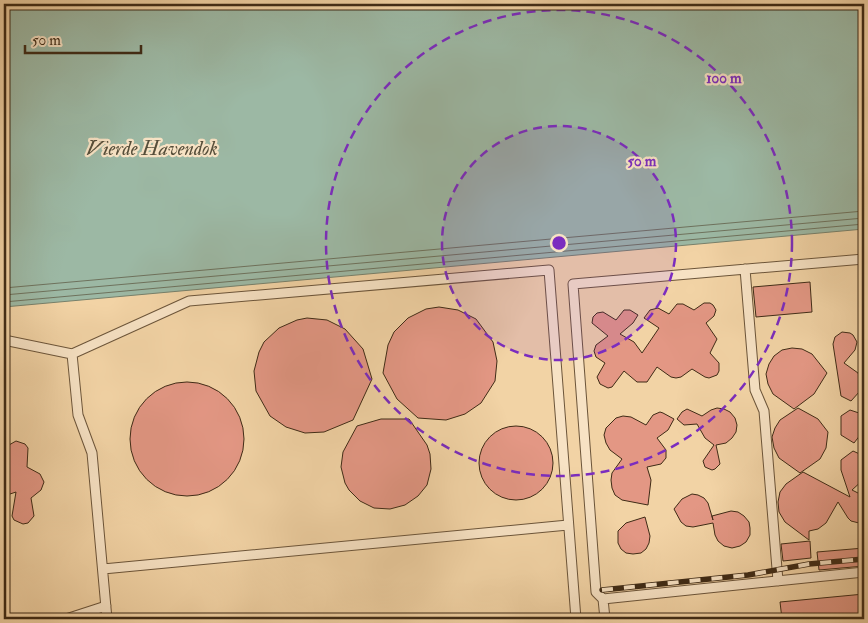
<svg xmlns="http://www.w3.org/2000/svg" width="868" height="623" font-family="'IM FELL Double Pica',serif">
  <rect width="100%" height="100%" fill="#f2d3a5"/>
  <filter id="stains"><feTurbulence type="fractalNoise" baseFrequency=".004" numOctaves="4"/><feColorMatrix values="0 0 0 0 .2 0 0 0 0 .09 0 0 0 0 .02 0 0 0 .5 -.17"/></filter>
  <radialGradient id="worn" r=".72"><stop offset=".6" stop-color="#630" stop-opacity="0"/><stop offset="1" stop-color="#630" stop-opacity=".3"/></radialGradient>
  <path fill="#9cb8a4" stroke="#77806b" d="M4 4H864V229L4 307Z"/>
  <g fill="none" stroke-linecap="round" stroke-linejoin="round">
    <path stroke="#6e725d" stroke-width="1" d="M4 288 864 211
      M4 295 864 218
      M4 302 864 224"/>
  </g>
  <path fill="#e39784" stroke="#3f2b16" d="M810 282 812 312 756 317 753 287Z
    M704 303H710L713 305 716 310 714 316 706 323 717 339 710 353 719 363V371L717 375 709 378 705 377 692 369 681 377 676 378 671 377 657 367 647 382H637L624 371 612 387 608 388 600 384 597 377 605 363 596 357 594 351 596 345 608 336 592 323 593 317 597 313 603 312 616 320 624 310H630L638 315 633 323 620 334 634 342 642 353 659 328 644 318 650 310 658 308 669 314 677 304H683L694 310Z
    M439 307 458 310 476 319 493 342 497 361 495 381 481 403 465 414 446 420 418 418 397 399 383 373 388 345 394 332 408 318 426 309Z
    M307 318 327 320 345 329 363 349 372 379 353 420 324 432 305 433 286 427 270 416 256 391 254 371 259 352 264 342 279 328 297 320Z
    M842 332 850 333 853 335 857 342 855 350 844 363 858 373 862 381 860 391 851 401 841 396 833 344 835 337Z
    M792 348 802 349 812 354 827 373 814 394 794 409 773 394 768 384 766 374 769 364 774 356 782 350Z
    M130 439a57 57 0 1 1 114 0a57 57 0 1 1-114 0Z
    M717 408 724 409 730 412 735 418 737 425 736 432 732 438 726 443 716 445 720 464 715 469 712 470 705 467 703 461 714 445 705 438 697 424 684 425 677 419 682 412 687 409 702 416 711 410Z
    M798 408 818 419 828 432 826 448 820 459 800 473 779 458 774 448 772 437 775 428 780 420Z
    M850 410 859 413 864 420V430L854 443 841 435V416Z
    M660 412 663 413 674 419 668 430 657 438 666 450V458L661 464 647 467 651 480 648 505 622 500 615 495 612 488 611 480 612 473 622 459 610 450 606 443 604 435 606 428 616 418 623 416 631 417 646 425 653 415Z
    M381 419H409L427 445 430 454 431 469 427 485 418 496 405 505 390 509 374 508 360 501 349 490 345 483 341 467 343 452 357 426Z
    M479 463a37 37 0 1 1 74 0a37 37 0 1 1-74 0Z
    M16 441 25 444 28 448 27 467 40 474 44 482 41 490 31 498 34 516 28 523 23 524 14 520 12 516 16 492 4 496V474L9 476 5 452 9 445Z
    M853 451 864 456V479L852 490 864 496V532L862 533 859 523 851 521 848 518 838 502 826 523 818 529 809 531V540L785 522 779 512 778 502 780 492 786 484 803 472 850 497 841 470V460Z
    M692 494 698 495 704 498 708 503 713 520 712 516 731 511 738 512 744 516 749 522 750 528V535L746 542 740 546 732 548 724 546 718 541 715 535 713 523 693 527 686 526 681 522 674 509 682 499Z
    M645 517 650 536 649 543 646 549 641 553 633 554 626 553 621 549 618 543V531L626 523Z
    M810 541 811 558 783 561 781 544Z
    M864 548V566L819 570 817 552Z
    M864 594V619H782L780 602Z"/>
  <g fill="none" stroke-linecap="round" stroke-linejoin="round">
    <defs>
      <path id="lane" d="M745 269 755 390 764 411 778 581
        M4 340 72 354 189 301 549 270 576 619
        M72 354 78 415 92 453 107 619
        M103 569 568 525
        M603 599 864 572
        M66 619 106 606
        M605 619 603 599 596 592 573 284 864 259"/>
    </defs>
    <use href="#lane" stroke="#6c553a" stroke-width="11"/>
    <use href="#lane" stroke="#f7e2c4" stroke-width="9"/>
    <defs>
      <path id="rail" d="M602 590 748 575 809 564 864 559"/>
    </defs>
    <use href="#rail" stroke="#3f2b16" stroke-width="5.5"/>
    <use href="#rail" stroke="#f7e2c4" stroke-width="4" stroke-dasharray="11" stroke-linecap="butt"/>
  </g>
  <circle cx="559" cy="243" r="117" fill="#7b2cbf" fill-opacity=".12"/>
  <g fill="none" stroke="#7b2cbf" stroke-width="2.5" stroke-dasharray="9 6">
    <circle cx="559" cy="243" r="117"/>
    <circle cx="559" cy="243" r="233"/>
  </g>
  <g text-anchor="middle" stroke-width="4.5" stroke-linejoin="round" paint-order="stroke">
    <g font-size="20" font-style="italic" fill="#564e3a" stroke="#f7e2c4">
      <text x="152" y="155">Vierde Havendok</text>
    </g>
  </g>
  <circle cx="559" cy="243" r="8" fill="#7b2cbf" stroke="#f7e2c4" stroke-width="2.5"/>
  <g font-size="15" text-anchor="middle" font-weight="bold" fill="#7b2cbf" stroke="#f7e2c4" stroke-width="4.5" stroke-linejoin="round" paint-order="stroke">
    <text x="724" y="83">100 m</text>
    <text x="642" y="166">50 m</text>
  </g>
  <rect width="868" height="623" fill="none" stroke="#f2d3a5" stroke-width="20"/>
  <rect x="5" y="5" width="858" height="613" fill="none" stroke="#3f2b16" stroke-width="2.5"/>
  <rect x="10" y="10" width="848" height="603" fill="none" stroke="#3f2b16"/>
  <path d="M25 45v8h116v-8" fill="none" stroke="#3f2b16" stroke-width="2.5"/>
  <text x="32" y="45" font-size="15" fill="#3f2b16" stroke="#f7e2c4" stroke-width="4" paint-order="stroke">50 m</text>
  <rect width="100%" height="100%" filter="url(#stains)"/>
  <rect width="100%" height="100%" fill="url(#worn)"/>
</svg>
